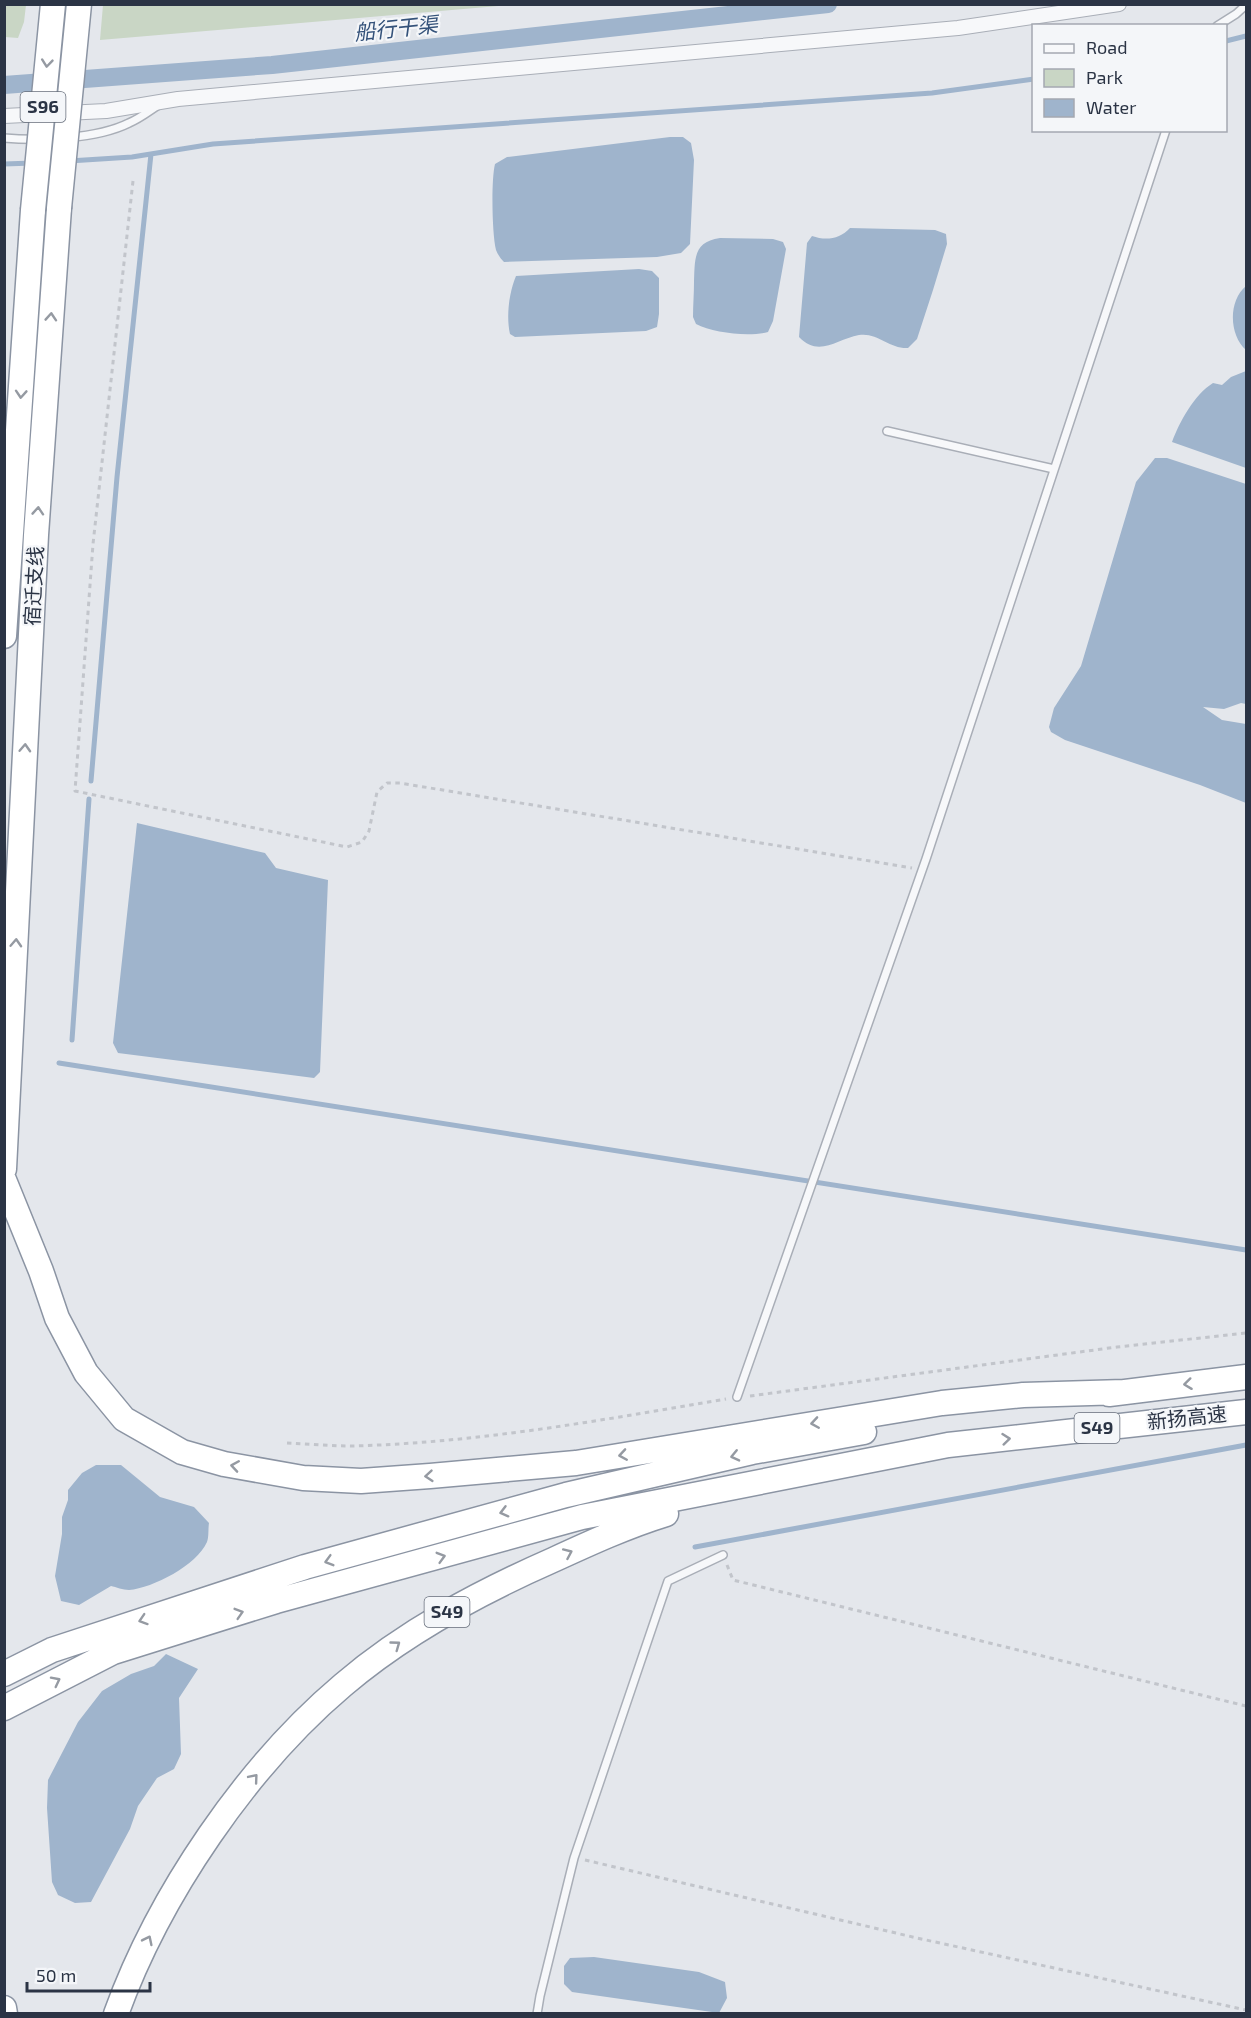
<svg xmlns="http://www.w3.org/2000/svg" width="1251" height="2018" font-family="'Exo 2','Noto Sans SC',sans-serif">
  <rect width="100%" height="100%" fill="#e4e7ec"/>
  <path fill="#c9d6c5" d="M4 5H26L24 22 18 38 5 37Z
    M103 5V4L511 5 100 40Z"/>
  <path fill="#9fb4cc" d="M670 137H683L691 143 694 160 690 244 681 253 657 257 504 262C501 259 498 255 496 250 492 234 491 180 495 164L507 157Z
    M850 228 935 230 946 234 947 244 933 290 917 339 908 348C890 349 877 332 859 335 837 339 819 358 799 337L807 243 812 236C826 241 840 239 850 228Z
    M720 238 773 239 783 242 786 249 773 321 768 332C749 337 713 333 696 324L693 317C693 305 694 294 694 282 695 259 693 242 720 238Z
    M639 269 652 271 659 278V314L657 327 646 331 515 337 510 334C506 316 509 293 516 276Z
    M1246 286V350C1229 335 1228 301 1246 286Z
    M1246 371V468L1172 442C1180 421 1194 395 1213 383L1222 385 1231 377Z
    M1155 458H1167L1246 484V704L1241 703 1224 709 1203 707 1222 720 1246 724V803L1200 785 1065 740 1051 732 1049 727 1054 708 1081 666 1136 482Z
    M137 823 265 853 276 868 328 880 320 1072 314 1078 118 1053 113 1043Z
    M96 1465H121L160 1497 194 1507 209 1523C208 1529 209 1537 207 1542 197 1565 153 1588 129 1590 123 1590 116 1587 111 1586L79 1605 61 1601 55 1576 62 1534V1517L68 1500V1490L82 1473Z
    M166 1654 198 1669 179 1698 181 1754 174 1769 157 1778 138 1806 130 1829 91 1902 75 1903 58 1895 52 1882 47 1808 48 1780 78 1722 102 1691 131 1674 154 1666Z
    M594 1957 699 1972 725 1982 727 1998 719 2013 572 1992 564 1984V1966L570 1958Z"/>
  <g fill="none" stroke-linecap="round" stroke-linejoin="round">
    <path stroke="#9fb4cc" stroke-width="5" d="M1226 41 1246 36
      M69 161 132 157 213 144 932 93 1034 79
      M4 164 33 163
      M91 781 117 477 151 154
      M72 1040 89 799
      M59 1063 1246 1250
      M695 1547 1246 1445"/>
    <path stroke="#9fb4cc" stroke-width="18" d="M4 85 272 65 828 4"/>
    <defs>
      <path id="lane" d="M1217 26 1236 14 1246 5
        M4 138C40 141 97 139 129 123 139 119 148 112 157 106
        M887 431 1054 469
        M737 1397 926 859 1166 130
        M537 2014 540 1996 574 1858 668 1581 723 1555"/>
      <path id="street" d="M4 116 106 111 178 99 958 28 1119 4"/>
      <path id="highway" d="M4 636 33 210
        M4 1169 36 535 59 208
        M4 1180 41 1271 57 1318 86 1373 124 1419 182 1452 224 1464 303 1478 361 1481 430 1476 576 1463 942 1403 1023 1395 1124 1392
        M1109 1394 1246 1377
        M4 1674 52 1650 305 1567 566 1495 752 1452 864 1432
        M4 1708 113 1652 276 1601 582 1517 948 1445 1246 1412
        M4 2008 5 2014
        M116 2014C159 1895 247 1766 343 1685 405 1632 478 1593 553 1560 590 1543 627 1526 666 1514"/>
    </defs>
    <use href="#lane" stroke="#a9aeb7" stroke-width="10"/>
    <use href="#street" stroke="#a9aeb7" stroke-width="16"/>
    <use href="#highway" stroke="#8b94a3" stroke-width="27"/>
    <path stroke="#c2c5cb" stroke-width="3" stroke-dasharray="4.5 4.5" stroke-linecap="butt" d="M133 181 93 544 75 791 347 847 362 842 369 831 377 792 387 783H400L912 868
      M750 1396 1117 1347 1246 1333
      M287 1443C308 1444 330 1446 351 1446 477 1443 602 1420 726 1399
      M727 1565 733 1580 1246 1706
      M585 1860 917 1938 1246 2010"/>
    <use href="#lane" stroke="#f7f8fa" stroke-width="7"/>
    <use href="#street" stroke="#f7f8fa" stroke-width="14"/>
    <use href="#highway" stroke="#fff" stroke-width="24"/>
    <defs>
      <path id="highway-bridge" d="M59 208 79 4
        M33 210 53 4"/>
    </defs>
    <use href="#highway-bridge" stroke="#8b94a3" stroke-width="27" stroke-linecap="butt"/>
    <use href="#highway-bridge" stroke="#fff" stroke-width="24"/>
  </g>
  <defs><path id="oneway-chevron" d="M-2-3.5L2.5 0L-2 3.5" fill="none" stroke-width="1.6" stroke-linecap="round" stroke-linejoin="round" transform="scale(1.5)"/></defs>
  <g stroke="#959aa2">
    <use href="#oneway-chevron" transform="translate(47 63) rotate(96)"/>
    <use href="#oneway-chevron" transform="translate(51 317) rotate(-86)"/>
    <use href="#oneway-chevron" transform="translate(21 394) rotate(94)"/>
    <use href="#oneway-chevron" transform="translate(38 511) rotate(-86)"/>
    <use href="#oneway-chevron" transform="translate(25 748) rotate(-87)"/>
    <use href="#oneway-chevron" transform="translate(16 943) rotate(-87)"/>
    <use href="#oneway-chevron" transform="translate(1188 1384) rotate(173)"/>
    <use href="#oneway-chevron" transform="translate(815 1423) rotate(171)"/>
    <use href="#oneway-chevron" transform="translate(1006 1439) rotate(-6)"/>
    <use href="#oneway-chevron" transform="translate(623 1455) rotate(171)"/>
    <use href="#oneway-chevron" transform="translate(735 1456) rotate(167)"/>
    <use href="#oneway-chevron" transform="translate(235 1466) rotate(-171)"/>
    <use href="#oneway-chevron" transform="translate(429 1476) rotate(175)"/>
    <use href="#oneway-chevron" transform="translate(504 1512) rotate(165)"/>
    <use href="#oneway-chevron" transform="translate(568 1553) rotate(-24)"/>
    <use href="#oneway-chevron" transform="translate(441 1557) rotate(-16)"/>
    <use href="#oneway-chevron" transform="translate(329 1561) rotate(164)"/>
    <use href="#oneway-chevron" transform="translate(239 1613) rotate(-17)"/>
    <use href="#oneway-chevron" transform="translate(143 1620) rotate(162)"/>
    <use href="#oneway-chevron" transform="translate(396 1645) rotate(-36)"/>
    <use href="#oneway-chevron" transform="translate(56 1681) rotate(-27)"/>
    <use href="#oneway-chevron" transform="translate(254 1778) rotate(-50)"/>
    <use href="#oneway-chevron" transform="translate(148 1940) rotate(-64)"/>
  </g>
  <g text-anchor="middle" stroke-width="4.5" stroke-linejoin="round" paint-order="stroke">
    <g fill="#f4f6f9" stroke="#676e7b" stroke-width="1.5">
      <rect x="20.5" y="92" width="45" height="30" rx="4.5"/>
      <rect x="1074.5" y="1413" width="45" height="30" rx="4.5"/>
      <rect x="424.5" y="1597" width="45" height="30" rx="4.5"/>
    </g>
    <g font-size="18" font-weight="bold" fill="#2b3445">
      <text x="43" y="113">S96</text>
      <text x="1097" y="1434">S49</text>
      <text x="447" y="1618">S49</text>
    </g>
    <g font-size="20" fill="#2b3445" stroke="#f4f6f9">
      <text transform="translate(34 586) rotate(-87)" y="7">宿迁支线</text>
      <text transform="translate(1187 1418) rotate(-6)" y="7">新扬高速</text>
    </g>
    <g font-size="21" font-style="italic" fill="#34527a" stroke="#f4f6f9">
      <text transform="translate(396 29) rotate(-6)" y="7">船行干渠</text>
    </g>
  </g>
  <rect width="1251" height="2018" fill="none" stroke="#2b3445" stroke-width="12"/>
  <rect x="1032" y="24" width="195" height="108" fill="#f4f6f9" stroke="#a4a8b1" stroke-width="1.5"/>
  <rect x="1044" y="44" width="30" height="9" fill="#f7f8fa" stroke="#a4a8b1" stroke-width="1.5"/>
  <text x="1086" y="54" font-size="18" fill="#2b3445">Road</text>
  <rect x="1044" y="69" width="30" height="18" fill="#c9d6c5" stroke="#a4a8b1" stroke-width="1.5"/>
  <text x="1086" y="84" font-size="18" fill="#2b3445">Park</text>
  <rect x="1044" y="99" width="30" height="18" fill="#9fb4cc" stroke="#a4a8b1" stroke-width="1.5"/>
  <text x="1086" y="114" font-size="18" fill="#2b3445">Water</text>
  <path d="M27 1982v9h123v-9" fill="none" stroke="#2b3445" stroke-width="3"/>
  <text x="36" y="1982" font-size="18" fill="#2b3445" stroke="#f4f6f9" stroke-width="4.5" paint-order="stroke">50 m</text>
</svg>
